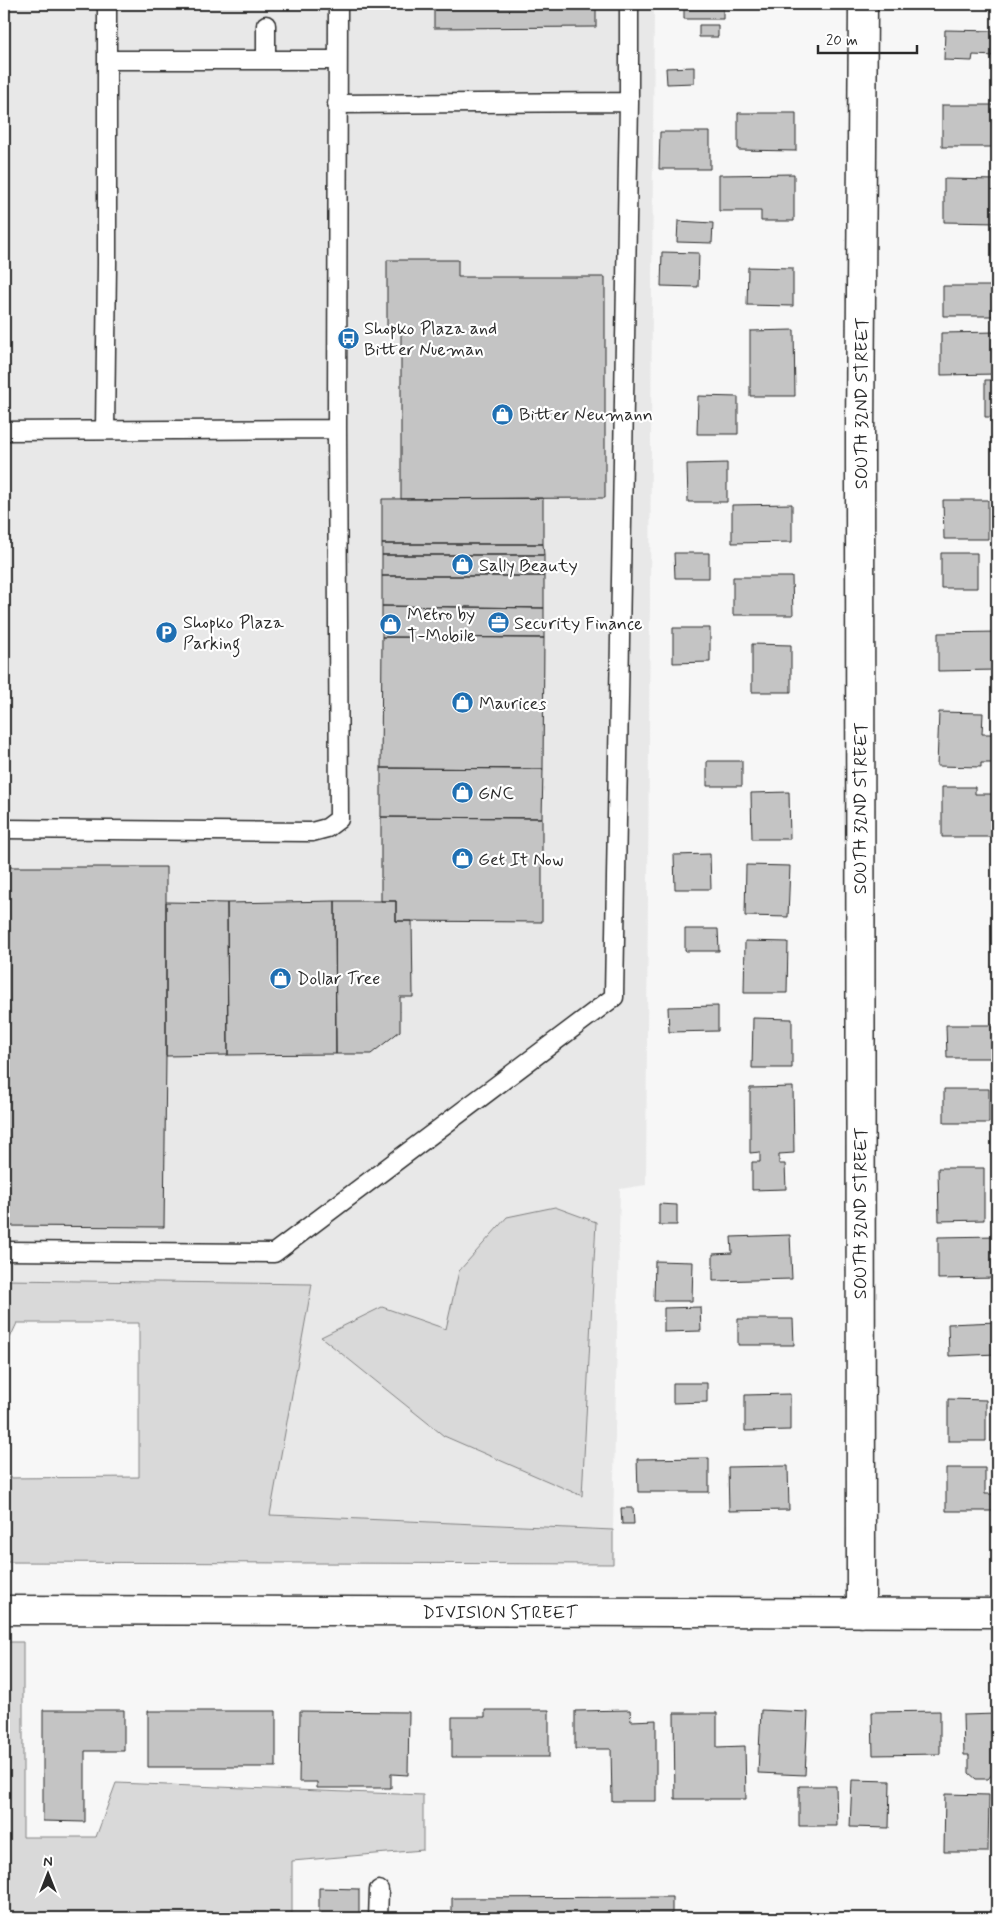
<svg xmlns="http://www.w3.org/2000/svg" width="1001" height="1922" font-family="Mynerve,sans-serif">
  <rect width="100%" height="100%" fill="#f7f7f7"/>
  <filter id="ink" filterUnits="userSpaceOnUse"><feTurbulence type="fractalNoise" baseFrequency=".02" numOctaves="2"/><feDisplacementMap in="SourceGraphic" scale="10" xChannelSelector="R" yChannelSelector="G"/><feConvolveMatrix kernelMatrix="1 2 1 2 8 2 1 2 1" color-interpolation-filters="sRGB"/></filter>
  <g filter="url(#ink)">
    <path fill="#e8e8e8" d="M4 4H654L646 1185 620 1189 613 1530 269 1515 312 1284 4 1280Z"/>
    <path fill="#d9d9d9" stroke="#828282" d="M555 1207 596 1222 582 1496 444 1436 321 1337 382 1307 446 1329 459 1271 507 1217Z
      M4 1280 312 1284 270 1515 613 1530V1564L4 1562V1478L139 1477V1323H17L4 1351Z
      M4 1642H23V1837H96L116 1783 423 1795V1850L292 1861V1918H4Z"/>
    <path fill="#c4c4c4" stroke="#2b2b2b" d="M434 4H596V27L434 28Z
      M684 4H723V19H684Z
      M699 25H718V37H699Z
      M945 30 997 31 996 56 973 55 972 61 944 60Z
      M694 67V83L667 84 666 68Z
      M942 105H997V147H942Z
      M738 113H796V151L738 150Z
      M660 132H710V169H659Z
      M794 174V221H761V211H719V175Z
      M944 179 997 180V223L944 222Z
      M678 221 713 223 712 243 677 242Z
      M662 252 699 253 698 287 661 286Z
      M387 260H458V277H605V498L401 499V331H387Z
      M748 267 793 268V306L747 305Z
      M943 286H993V316H943Z
      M794 330 795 396H750V331Z
      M997 332V374L941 375V333Z
      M985 380H997V417H985Z
      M698 396 738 397V434H697Z
      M727 463V502H688L687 464Z
      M543 498V544H382V499Z
      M943 500H988V539H944Z
      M792 504V542L732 543V505Z
      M382 544H543L544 555H382Z
      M674 553H709V578H675Z
      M941 553H977V588H941Z
      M382 555H544V576H382Z
      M382 576H544V608L382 606Z
      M733 577H792L793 615H733Z
      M382 606 544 608V638L382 637Z
      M673 628H710V662L673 663Z
      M997 632V670L938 671V633Z
      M382 637 544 638 543 769 381 768Z
      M752 644 791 645V692H752Z
      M939 712 983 713 982 734H997L996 763H981V767L937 766Z
      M707 761H742V786H707Z
      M381 768 543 769 542 818 381 817Z
      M942 787H975V794H992V837H942Z
      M789 792 790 839H752L751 793Z
      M381 817 542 818V922L396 921V901H381Z
      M710 854 711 889H675L674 855Z
      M746 865 790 866 788 917 745 916Z
      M4 867H166V1056L164 1227 4 1226Z
      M335 901 336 1054 228 1055 227 903Z
      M335 901H396V921H412L413 997H400V1031L371 1054H336Z
      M166 902 227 903 228 1055 166 1056Z
      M685 929H718L719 951H685Z
      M745 941 788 942 787 993H744Z
      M718 1006V1031L669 1032 668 1007Z
      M753 1018 792 1019V1068H752Z
      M946 1025H997V1058H947Z
      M793 1087 794 1153 779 1154V1164H785L786 1189 752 1190V1162H760V1152L750 1153V1088Z
      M944 1089H989V1123H944Z
      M938 1168H984V1220L939 1221Z
      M659 1204 677 1205V1225H659Z
      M790 1235 792 1279 713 1281V1254L732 1253 731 1237Z
      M997 1236V1278L938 1279V1237Z
      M655 1261 693 1262 692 1301H654Z
      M700 1307 701 1331 664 1332V1308Z
      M738 1319H793L794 1345H738Z
      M997 1322V1354L949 1356 948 1324Z
      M673 1383H707V1402L673 1403Z
      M790 1394V1430L745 1431V1395Z
      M948 1399 986 1400V1441H948Z
      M709 1458V1492H638L637 1459Z
      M788 1466 789 1510 729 1511 728 1467Z
      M946 1468H985V1494H994V1511H946Z
      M621 1508H633L634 1524H622Z
      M43 1710H124V1751H85V1822L43 1821Z
      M485 1710H549V1757H452V1717H485Z
      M630 1710 631 1721 656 1720V1801H612L611 1749H575V1711Z
      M761 1710 808 1712 805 1775 758 1773Z
      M148 1711H276V1767H148Z
      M300 1711 409 1712 408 1775 391 1774V1788H317V1782H299Z
      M940 1711V1754L873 1755 872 1712Z
      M674 1713H717V1747L745 1746 746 1799H675Z
      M997 1714V1758H994V1772L988 1779H976L969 1773V1755H964L963 1715Z
      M852 1780 890 1781 889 1828 850 1827Z
      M799 1786H836L837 1826H799Z
      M945 1794 989 1795 988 1852H944Z
      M319 1888 359 1889V1918H319Z
      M672 1897V1918H452V1898Z"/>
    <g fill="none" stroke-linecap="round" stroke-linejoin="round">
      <defs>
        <path id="lane" d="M266 25V60
          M107 60H337
          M337 104 629 102
          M105 430 107 264V4
          M4 431 337 429
          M4 829 312 832 327 828 339 819 337 429 338 4
          M4 1251 274 1253 614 997 629 102V4
          M378 1918 379 1890"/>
        <path id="street" d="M4 1610 997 1613
          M861 1613 860 435 863 4"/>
      </defs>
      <use href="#lane" stroke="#2b2b2b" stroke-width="21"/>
      <use href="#street" stroke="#2b2b2b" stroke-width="31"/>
      <use href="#lane" stroke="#fff" stroke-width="18"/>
      <use href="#street" stroke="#fff" stroke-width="28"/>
    </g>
  </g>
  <defs>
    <symbol id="bus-disc" viewBox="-11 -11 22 22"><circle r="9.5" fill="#1f6fb2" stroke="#fff"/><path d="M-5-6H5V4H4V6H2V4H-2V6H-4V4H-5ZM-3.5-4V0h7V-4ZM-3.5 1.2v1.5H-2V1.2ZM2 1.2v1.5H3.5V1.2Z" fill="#fff"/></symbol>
    <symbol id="shop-disc" viewBox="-11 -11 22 22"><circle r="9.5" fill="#1f6fb2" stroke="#fff"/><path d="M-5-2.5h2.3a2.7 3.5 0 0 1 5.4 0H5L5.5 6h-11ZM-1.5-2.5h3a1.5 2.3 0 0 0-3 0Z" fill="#fff"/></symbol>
    <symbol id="office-disc" viewBox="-11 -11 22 22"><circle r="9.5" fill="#1f6fb2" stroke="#fff"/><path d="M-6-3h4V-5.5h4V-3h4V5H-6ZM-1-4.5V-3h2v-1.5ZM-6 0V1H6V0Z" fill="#fff"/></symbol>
    <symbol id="parking-disc" viewBox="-11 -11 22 22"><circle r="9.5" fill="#1f6fb2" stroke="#fff"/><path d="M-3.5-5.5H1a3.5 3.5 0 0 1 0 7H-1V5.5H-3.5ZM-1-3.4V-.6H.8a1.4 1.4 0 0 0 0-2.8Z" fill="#fff"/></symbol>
  </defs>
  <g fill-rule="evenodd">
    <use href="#bus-disc" x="336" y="326" width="25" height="25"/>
    <use href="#shop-disc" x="490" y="402" width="25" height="25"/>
    <use href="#shop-disc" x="450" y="552" width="25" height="25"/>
    <use href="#office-disc" x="486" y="610" width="25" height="25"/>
    <use href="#shop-disc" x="378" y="612" width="25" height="25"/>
    <use href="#parking-disc" x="154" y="620" width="25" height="25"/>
    <use href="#shop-disc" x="450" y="690" width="25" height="25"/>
    <use href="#shop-disc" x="450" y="780" width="25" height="25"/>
    <use href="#shop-disc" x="450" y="846" width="25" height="25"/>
    <use href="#shop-disc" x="268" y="966" width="25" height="25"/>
  </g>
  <g text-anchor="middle" stroke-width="4.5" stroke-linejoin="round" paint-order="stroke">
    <g font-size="18" fill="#2b2b2b" stroke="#fff" text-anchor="start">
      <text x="364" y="334">Shopko Plaza and<tspan x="364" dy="21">Bitter Nueman</tspan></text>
      <text x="519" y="420">Bitter Neumann</text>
      <text x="479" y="571">Sally Beauty</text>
      <text x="407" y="620">Metro by<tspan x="407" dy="21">T-Mobile</tspan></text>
      <text x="183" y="628">Shopko Plaza<tspan x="183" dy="21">Parking</tspan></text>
      <text x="514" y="629">Security Finance</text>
      <text x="479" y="709">Maurices</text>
      <text x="478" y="799">GNC</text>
      <text x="478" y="865">Get It Now</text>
      <text x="297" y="984">Dollar Tree</text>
    </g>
    <g font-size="18" fill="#2b2b2b" stroke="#fff">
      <text transform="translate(861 403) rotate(-90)" y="6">SOUTH 32ND STREET</text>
      <text transform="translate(860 808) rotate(-90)" y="6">SOUTH 32ND STREET</text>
      <text transform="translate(860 1213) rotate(-90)" y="6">SOUTH 32ND STREET</text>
      <text x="500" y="1618">DIVISION STREET</text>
    </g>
  </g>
  <rect width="1001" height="1922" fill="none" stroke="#fff" stroke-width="20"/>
  <rect x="10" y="10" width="981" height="1902" fill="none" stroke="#2b2b2b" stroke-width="2" filter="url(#ink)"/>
  <g transform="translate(48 1874)" stroke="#ffffff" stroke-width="4" paint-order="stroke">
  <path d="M0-4L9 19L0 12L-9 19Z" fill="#2b2b2b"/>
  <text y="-8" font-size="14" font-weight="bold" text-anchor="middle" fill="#2b2b2b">N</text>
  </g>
  <path d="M818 45v8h99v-8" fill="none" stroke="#2b2b2b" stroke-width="2.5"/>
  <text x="826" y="45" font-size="15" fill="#2b2b2b" stroke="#ffffff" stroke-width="4" paint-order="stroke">20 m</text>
</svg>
